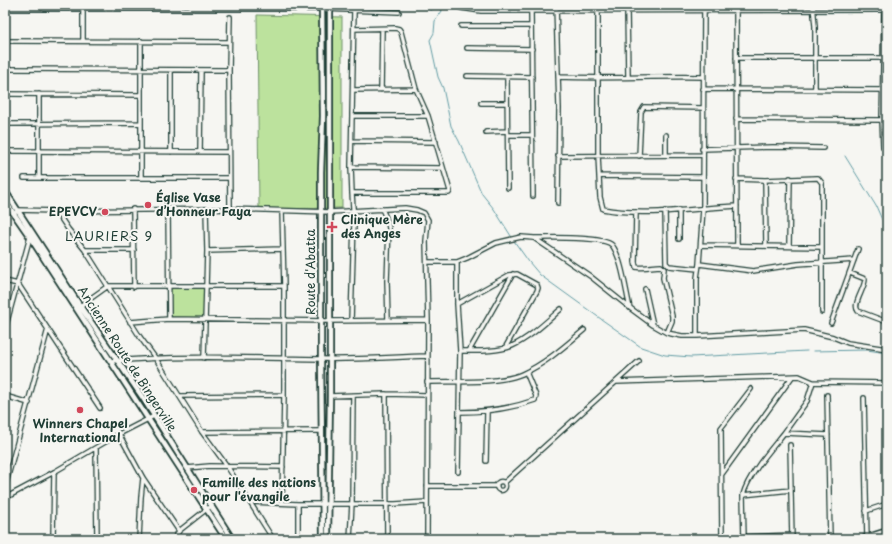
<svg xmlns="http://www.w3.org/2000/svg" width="892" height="544" font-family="'Playpen Sans',sans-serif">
  <rect width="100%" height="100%" fill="#f6f6f2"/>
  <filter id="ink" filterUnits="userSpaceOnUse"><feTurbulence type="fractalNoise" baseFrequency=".025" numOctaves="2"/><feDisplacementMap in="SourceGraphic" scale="8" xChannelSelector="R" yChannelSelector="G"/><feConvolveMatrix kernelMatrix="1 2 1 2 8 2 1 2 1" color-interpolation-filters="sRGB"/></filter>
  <g filter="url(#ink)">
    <path fill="#bce29d" stroke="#6e9068" d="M257 15 342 17V208L259 209Z
      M170 287H205L203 318 171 317Z"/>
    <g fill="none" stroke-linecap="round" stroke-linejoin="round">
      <path stroke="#629ca4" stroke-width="1" d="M424 5 430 10 440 6 442 11 435 21 434 33 430 40 438 77 443 88 451 126 459 141 482 194 494 209 511 236
        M845 156 876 206 887 231
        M514 241 529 262 540 275 601 319 641 347 665 355 691 357 807 351
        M813 351 867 350 887 353"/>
      <defs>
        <path id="minor" d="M453 5 461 8 481 11 887 10
          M556 5 559 108 558 203
          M598 5V155L600 197 603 209C646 217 693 208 737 206
          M704 5 703 209 699 264 753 271 798 264 854 260
          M736 5 737 245
          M813 5 815 26V89
          M5 9H322L399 12
          M83 9V41
          M627 10 628 77
          M531 11 533 196
          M884 11 882 120 883 147 887 149
          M230 17 229 70 230 209
          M461 26H531
          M354 29 395 28 399 29 401 32 416 89 428 116 450 191 449 193H352L351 167 354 10
          M5 41 229 42
          M467 48 532 49
          M736 58H883
          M5 69 229 70
          M171 70V152
          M467 76 532 77
          M507 77 508 188
          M558 77C607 79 655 76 703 77
          M703 89 887 90
          M353 90 416 89
          M381 90 382 29
          M5 94 141 95
          M39 94V178
          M481 103H507
          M352 116H428
          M736 119 882 120
          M5 124 141 123
          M486 132 507 131
          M508 135H532
          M666 135V155
          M352 141 436 142
          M702 149 773 147 823 148
          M5 151 229 152
          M200 152 201 70
          M558 156 702 155
          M639 156 641 112 644 107 703 108
          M351 167 443 168
          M599 176 702 177
          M24 178H229
          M141 178V41
          M736 179 765 180 817 178H818L822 183V312
          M765 180 766 245
          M133 209 134 287
          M168 209 169 319
          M382 209 387 220 389 228 387 281 388 320
          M56 211 68 229 85 250 140 337 156 359 202 432 227 466 273 539
          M665 211 666 263 669 266 698 269
          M16 212 18 210 56 211 230 209 330 212 405 208 417 210 424 213 428 220 426 241 428 320 427 539
          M636 212 635 262 636 267C644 269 653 266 661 266L664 269 663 278 672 316V321L667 333
          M535 238C550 238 603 236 612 245 622 258 626 292 630 308
          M679 239V210
          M701 245 821 247
          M789 246 790 178
          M85 250H134
          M207 251 282 249
          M428 262H457L467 258 496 243 521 237 534 238 590 276 630 308 653 325 667 333 682 336H697V278L699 264
          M457 262V304L460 351 458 472
          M850 273 865 279C865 289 852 304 858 311L887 322
          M5 281 18 284 100 408
          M645 289 653 325
          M457 304 509 275 517 274 537 285 538 288 537 291 505 348
          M80 306 108 286H284
          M351 321 354 223 352 193
          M130 322 169 319 329 321 428 320
          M831 323 858 249
          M5 329 30 237
          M697 336 804 330 833 337 848 343 887 349
          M460 351C476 351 497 352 512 346 531 337 546 322 561 309
          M469 351 513 274
          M204 358 207 251 206 209
          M111 361C181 355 251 358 321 359 356 360 392 357 427 356
          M427 382C453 381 499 384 522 374 545 364 565 346 584 330
          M616 382 799 376 813 382 887 383
          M813 382 807 401 784 433 828 435
          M386 394 427 395
          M827 395 830 539
          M5 396 29 403
          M180 396 284 395V286L282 211
          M330 396 386 394 387 539
          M864 398 867 539
          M460 412C486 412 510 409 535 400L536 396 526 372
          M202 432 322 431
          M119 434 143 478 179 531
          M790 445 792 539
          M96 449 97 539
          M486 461 487 412
          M187 468 210 466 283 467
          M722 474 792 377
          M496.5 486a4.5 4.5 0 1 1 9 0a4.5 4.5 0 1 1-9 0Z
          M504 483 639 361
          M427 486H497
          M5 487 48 329
          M743 495 791 490
          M5 498 54 472 119 434 154 416
          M251 502 298 504V539
          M282 503 284 395
          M298 504H395L427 502
          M866 511 887 504
          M744 537 792 535
          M53 539 54 472
          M139 539 141 497 143 478
          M174 539 179 531 212 505
          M350 539 352 503 353 396
          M722 539 721 428 751 389
          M744 539 743 495C748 475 771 449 784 433"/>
        <path id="tertiary" d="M322 5 323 116 321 172V359L323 539
          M5 191 80 306 143 398 232 539
          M5 201 30 237 226 539
          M328 539 330 396V5
          M862 539 887 531
          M876 539 887 535"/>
      </defs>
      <use href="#minor" stroke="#1f3d34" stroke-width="6"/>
      <use href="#tertiary" stroke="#1f3d34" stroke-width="8"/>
      <use href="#minor" stroke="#f6f6f2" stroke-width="3.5"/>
      <use href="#tertiary" stroke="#f6f6f2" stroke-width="4.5"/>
    </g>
  </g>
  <g fill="#d1495b" stroke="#f6f6f2" stroke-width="1.5">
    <circle cx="148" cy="205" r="4"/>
    <circle cx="105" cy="212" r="4"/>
    <path d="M330 221h4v4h4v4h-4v4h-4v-4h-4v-4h4z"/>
    <circle cx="80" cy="410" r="4"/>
    <circle cx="194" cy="490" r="4"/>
  </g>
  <g text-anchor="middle" stroke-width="4" stroke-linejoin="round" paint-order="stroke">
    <g font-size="12" font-weight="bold" fill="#1f3d34" stroke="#f6f6f2" text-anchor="start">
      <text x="156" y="202">Église Vase<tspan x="156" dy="14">d’Honneur Faya</tspan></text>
      <text x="97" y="216" text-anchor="end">EPEVCV</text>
      <text x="341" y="224">Clinique Mère<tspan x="341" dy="14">des Anges</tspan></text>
      <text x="80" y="428" text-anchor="middle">Winners Chapel<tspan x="80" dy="14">International</tspan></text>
      <text x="202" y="487">Famille des nations<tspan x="202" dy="14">pour l'évangile</tspan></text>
    </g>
    <g font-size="12" fill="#1f3d34" stroke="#f6f6f2">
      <text transform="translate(311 272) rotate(-90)" y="4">Route d'Abatta</text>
      <text transform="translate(127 359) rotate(57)" y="4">Ancienne Route de Bingerville</text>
    </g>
    <g font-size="13" letter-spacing="1" fill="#1f3d34" stroke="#f6f6f2">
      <text x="109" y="241">LAURIERS 9</text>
    </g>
  </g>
  <rect width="892" height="544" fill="none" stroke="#f6f6f2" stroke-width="20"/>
  <rect x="10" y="10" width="872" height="524" fill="none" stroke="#1f3d34" stroke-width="1.5" filter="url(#ink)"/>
</svg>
